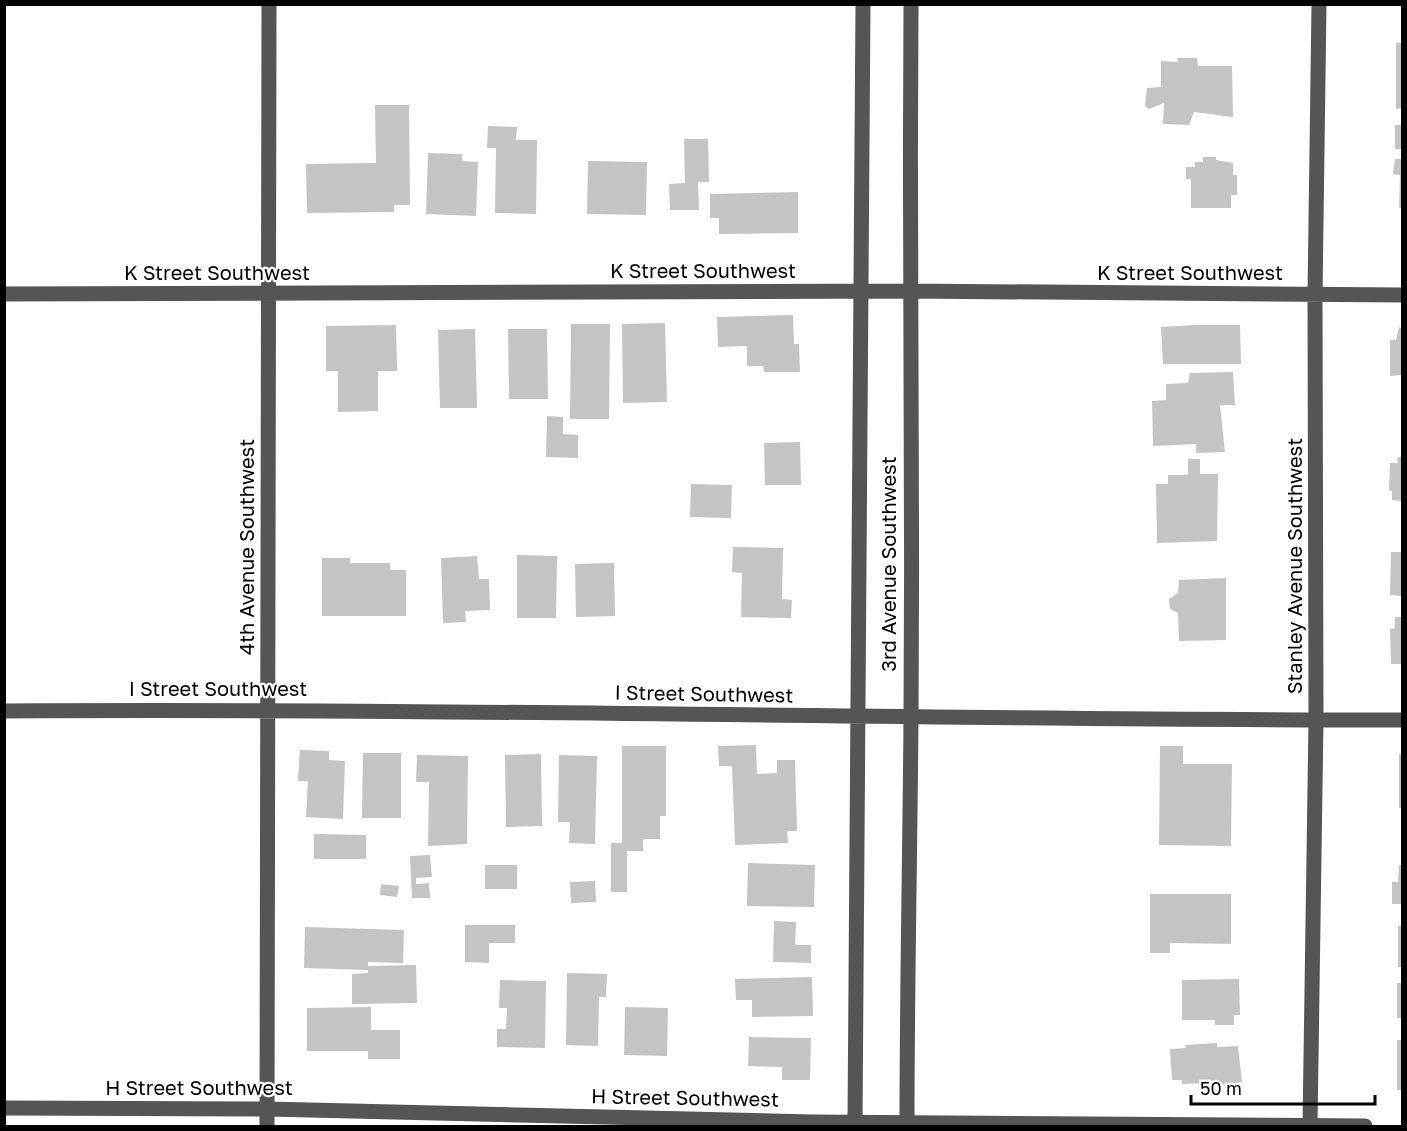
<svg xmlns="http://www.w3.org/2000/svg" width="1407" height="1131" font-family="'Golos Text',sans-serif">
  <rect width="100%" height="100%" fill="#fff"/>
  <path fill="#c4c4c4" d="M1396 43H1402V108L1396 109Z
    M1177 58H1197L1198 66H1232L1233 117 1194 112 1189 125 1163 124 1164 103 1149 109 1145 106 1147 88 1161 87V61L1178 62Z
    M375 105H409L410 205H394V212L307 213 306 164 376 163Z
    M1395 125H1402V149H1395Z
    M488 126 517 127 516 140H537L536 214 495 213 496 148H487Z
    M684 139H708L709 182H698L699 210H670L669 184 685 183Z
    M428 153 462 154V161L478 162 476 216 426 214Z
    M1203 157H1216V160L1233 163V175H1237V195H1231V208H1191V179H1186V167H1195V162H1203Z
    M1395 159H1402V208H1399L1400 175 1393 174Z
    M588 161 647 162 646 215 587 214Z
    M798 192V233L719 234V218H710V194Z
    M793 315 794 344H799L800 372H764L763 366H747V346L718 347 717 317Z
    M665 323 667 402 623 403 622 324Z
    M571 324H610L609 419H570Z
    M396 325 397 371H378V411L338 412V371H326V326Z
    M1195 325H1240L1241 364H1163L1161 327Z
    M1399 327 1402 329V375L1390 376V340H1396Z
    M475 329 477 408H440L438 330Z
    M508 329H547L548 399H509Z
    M1233 372 1235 405H1220L1225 452 1196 453V444L1153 446 1152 401 1166 400V384L1188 383 1190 373Z
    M547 416 563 417V434L578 435V458L546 457Z
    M800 442 801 485H765L764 443Z
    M1402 456V501L1392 500V491L1389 490 1390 463H1398L1397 458Z
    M1188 459H1200V474H1218L1217 541 1157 543 1156 484H1168V475H1188Z
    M691 484 732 485 731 518 690 517Z
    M733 547 783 548 782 599 792 600 791 618 741 617 742 573 732 572Z
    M1391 552H1402V596L1390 595Z
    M517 555 557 556 556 618H517Z
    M477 556 479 579H489L490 610 465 611 466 622 443 623 441 558Z
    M322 558H350V563H390V570H406V616H322Z
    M614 563 615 616 576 617 575 564Z
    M1226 578V640L1179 641 1178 613 1170 609 1169 599 1178 593 1179 580Z
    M1395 617H1402V664H1391L1390 629 1395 628Z
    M756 745 757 774 777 773V760H795L797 831H787L788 843 735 845 732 766H719L718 746Z
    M622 746H666V816H660V839H643V851H627V892H611V843H622Z
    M1160 746H1183V764H1232L1231 846 1159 845Z
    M300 750 329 751V760L345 761 343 819 306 817 308 781H298Z
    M363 753H401V818H362Z
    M541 754 542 826 506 827 505 755Z
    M1399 754 1402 755V808H1399Z
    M417 755 468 756 467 844 428 846 429 782H416Z
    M559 755 597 756 595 844 569 843 570 822H558Z
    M314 834 366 835V859H314Z
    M430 855 432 877 416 878V884L429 883 430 898H412L410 856Z
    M748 863 815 865 814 907 747 906Z
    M485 865H517V889H485Z
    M1399 865H1402V904H1392V882H1398Z
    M595 881 596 902 571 903 570 882Z
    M381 884 399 886 397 897 380 895Z
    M1150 894H1231V944L1170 943V953H1150Z
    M774 921 796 922 795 945H811V963L773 962Z
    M465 925H515V943H489V963L465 962Z
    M1398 926H1402V967H1398Z
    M305 927 404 930 403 963 368 962V966L416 965 417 1003 352 1004V974L368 973V970L304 968Z
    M567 973 607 974 606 997H599L598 1046 566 1045Z
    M812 977 813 1016 752 1017V1000H736L735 979Z
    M1239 979 1240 1015H1234V1025H1215V1020H1182V980Z
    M500 980 546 981 545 1048 497 1047V1029H506L507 1008H499Z
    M1397 983H1402V1018H1397Z
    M371 1007V1030H400V1059H368V1051H307V1008Z
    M625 1007 668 1008 667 1056 624 1055Z
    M749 1037 811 1038 810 1080H782V1067L748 1066Z
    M1397 1040H1402V1090H1397Z
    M1217 1043V1047L1238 1046 1242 1082 1205 1087V1083L1182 1084V1080H1172L1170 1049 1186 1048 1185 1045Z"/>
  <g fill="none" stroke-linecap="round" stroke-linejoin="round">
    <path stroke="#555" stroke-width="15" d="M4 294 909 291 1402 295
      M4 711C471 708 936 720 1402 720
      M4 1108 267 1109 812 1122 1365 1126
      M855 1122 863 4
      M907 1123C907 988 910 853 911 718 913 480 909 242 911 4
      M267 1126 269 4
      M1310 1126 1316 720 1315 295 1319 4"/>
  </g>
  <g text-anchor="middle" stroke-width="4.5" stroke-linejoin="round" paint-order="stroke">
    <g font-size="20" fill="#000" stroke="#fff">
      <text x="703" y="278">K Street Southwest</text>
      <text x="217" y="280">K Street Southwest</text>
      <text x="1190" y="280">K Street Southwest</text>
      <text transform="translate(247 547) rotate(-90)" y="7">4th Avenue Southwest</text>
      <text transform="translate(889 564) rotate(-90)" y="7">3rd Avenue Southwest</text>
      <text transform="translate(1295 566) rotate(-90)" y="7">Stanley Avenue Southwest</text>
      <text x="218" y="696">I Street Southwest</text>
      <text transform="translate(704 694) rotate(1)" y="7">I Street Southwest</text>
      <text x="199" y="1095">H Street Southwest</text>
      <text transform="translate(685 1098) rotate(1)" y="7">H Street Southwest</text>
    </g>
  </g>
  <rect width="1407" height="1131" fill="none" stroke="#000000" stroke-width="12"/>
  <path d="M1191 1095v9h184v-9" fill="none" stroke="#000000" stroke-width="3"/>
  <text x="1200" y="1095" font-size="18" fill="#000000" stroke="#ffffff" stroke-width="4.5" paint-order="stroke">50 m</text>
</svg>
